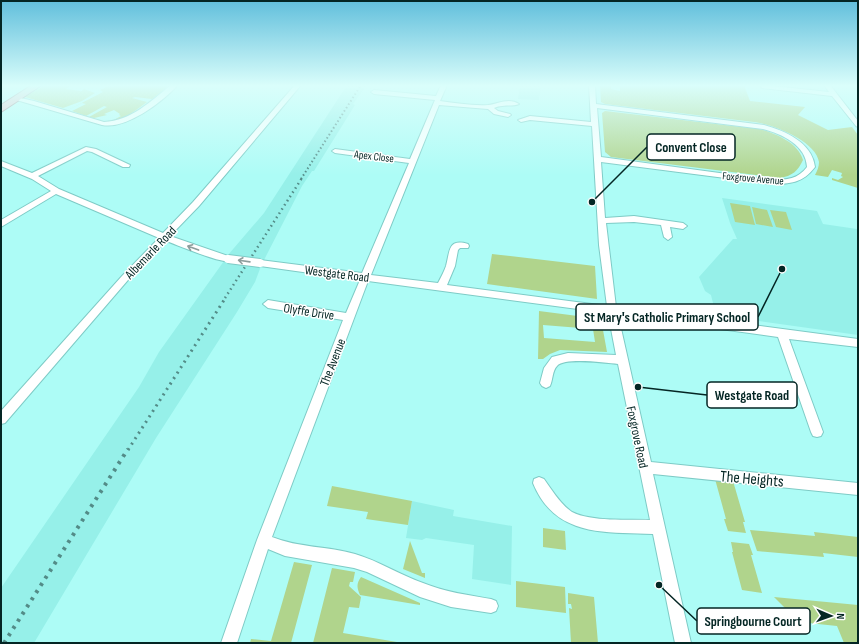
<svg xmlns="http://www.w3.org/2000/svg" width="859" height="644" font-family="'Sofia Sans Condensed',sans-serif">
  <rect width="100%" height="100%" fill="#adfcf6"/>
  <path fill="#96f0e9" d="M347 85H367L353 104 355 105 314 171H312L302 186 264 260 228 255 264 213Z
    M520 85 541 86 539 100 518 99Z
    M722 198 817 211 823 224 857 229 858 335 716 315 711 295 705 291 699 277 733 239H737L730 223Z
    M224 261 261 266 255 282 237 312 156 438 34 643H1V588L139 387 159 352Z
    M412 501 454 510 453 516 512 526 511 585 472 579 474 545 426 538 422 540 406 538Z"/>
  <path fill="#b0d48c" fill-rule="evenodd" d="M45 85H72L66 89 81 91 79 93 84 89 95 93 82 101 63 108 25 97Z
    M115 85H171L152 99 135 97 132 98 147 102C134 111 121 124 104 121H112L121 116 119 115 120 114 114 110 104 114 107 115 94 118 89 117 107 107 104 106 86 116 72 111 86 104 82 103 68 110 103 92 100 90 108 86 112 87Z
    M600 85H611V89L620 91V85H744L750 101 805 107 798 115 828 130 852 127 858 135V188L832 180V178L838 180 843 177 841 176 842 173 832 170 828 177 815 175C817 171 819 167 819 162 816 141 773 124 754 122L605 104 601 102Z
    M605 111 759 129C774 133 798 142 803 160 798 171 792 176 780 178L611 157 605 152 602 113Z
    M730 203 750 206 755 225 735 222Z
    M752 207 767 210 773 227 756 224Z
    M770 210 786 212 792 230 776 227Z
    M492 254 595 266 597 299 487 284Z
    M539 311 601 319 607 352 560 350 550 354 543 359H538ZM543 325 593 329 595 342 544 338Z
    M715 479 733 481 745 522H743L746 533 728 531 724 519H726Z
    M332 486 412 501 408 525 366 519 368 512 327 506Z
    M543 528 565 531 566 550 543 547Z
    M750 530 815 536 814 532 858 537V557L823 553 824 557 757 551Z
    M410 541 422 573H425V578L403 569Z
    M731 542 749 544 753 555H751L762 593 742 590 732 552H733Z
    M294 562 312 565 291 643H250L251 639 271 641Z
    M332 568 355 572 353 582H350L349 586 361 597 359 608 349 607 343 633 403 643H313Z
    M361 577 420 603V605L360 595C357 588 356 584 361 577Z
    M516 581 565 587 566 613 516 607Z
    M568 593 594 597 598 643H571L569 608 572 609 571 604H568Z
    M774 597 858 605V643H844L837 626 799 622Z"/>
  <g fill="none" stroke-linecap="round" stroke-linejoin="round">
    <defs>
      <path id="street" d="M171 85H178C162 102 126 130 102 125L13 99 16 97 34 101 104 122C131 121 151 101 171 85Z
        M295 85H301L199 206 170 236 231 257 232 259 231 261C221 264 178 245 166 241L128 280 5 423 1 424V411L122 276 159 238 56 194 1 227V220L51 191 32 179 1 166V161L32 173 86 147 96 149 130 165 129 167H123L92 152 87 151 38 176 59 189 163 233 193 202Z
        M441 85H447L440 101C456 103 473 106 488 105 498 104 509 97 519 104 513 107 503 104 494 108L498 111 510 114 511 115 508 117 494 114 488 109 439 105 371 275 438 283C441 277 444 272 446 266 450 251 448 238 468 244L469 246 468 248H460L458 250 455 266 447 285 607 306 599 245 592 126 530 120 521 122 518 120 530 116 591 122 589 85H595L596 104 764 125C785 131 812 142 815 167 803 183 790 184 772 184L601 162 605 218 634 216 683 223 687 226 683 229 670 227 672 237 668 240 664 237 661 225 634 222 606 223 616 307 858 339V347L789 339 823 432 821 436 817 437 813 436 811 432 778 337 618 315 651 462 858 483V495L653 474 691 643H675L653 534C604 532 555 537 533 483L534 479 539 477 544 479C552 490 560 504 572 512 591 522 628 519 650 520L618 364C606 363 565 357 557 366 552 371 553 380 550 386L546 388 542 386 540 383 544 368 552 357 568 353 616 355 608 313 368 281 272 537C299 548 328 546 355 554 379 561 400 575 423 583 445 592 468 595 491 599L496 601 498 606 496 611 491 613 451 607 420 597 367 572 354 568 285 556 268 549 237 643H221L257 540 343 320 268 308 263 304 268 300 346 313 360 280 260 266 256 263 260 260 362 273 409 163 335 153 332 151 335 149 410 159 435 100 374 94 371 92 374 90 436 96ZM597 108 763 129C782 134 806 145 807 167 798 179 787 180 772 180L601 157Z
        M764 85 829 92 824 85H830L858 121V127L856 126 832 96 762 88 761 87Z"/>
      <path id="primary" d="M32 85H42L1 112V105Z"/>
    </defs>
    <use href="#street" stroke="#7ecbc6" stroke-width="2"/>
    <use href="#primary" stroke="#94606a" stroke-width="2"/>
    <use href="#street" fill="#fff" fill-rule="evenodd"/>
    <use href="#primary" fill="#eeb2bc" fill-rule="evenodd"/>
    <path stroke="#538b87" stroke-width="2" stroke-dasharray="1.5 2.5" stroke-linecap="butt" d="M301 179 361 85"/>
    <path stroke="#538b87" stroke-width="2.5" stroke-dasharray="1.5 3.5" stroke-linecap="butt" d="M225 298 302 178"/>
    <path stroke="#538b87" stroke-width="3" stroke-dasharray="2 4.5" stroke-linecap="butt" d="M128 450 226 297"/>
    <path stroke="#538b87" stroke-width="4" stroke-dasharray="3 5.5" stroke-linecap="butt" d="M4 643 128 449"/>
    <defs>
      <path id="street-bridge" d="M228 259 260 263"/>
    </defs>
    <use href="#street-bridge" stroke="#7ecbc6" stroke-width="10" stroke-linecap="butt"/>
    <use href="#street-bridge" stroke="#fff" stroke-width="8"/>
  </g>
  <defs><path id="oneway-shaft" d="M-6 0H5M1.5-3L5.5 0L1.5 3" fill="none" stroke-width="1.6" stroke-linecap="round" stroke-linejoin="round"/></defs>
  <g stroke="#8e9d9c">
    <use href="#oneway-shaft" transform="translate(193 248) rotate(-160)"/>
    <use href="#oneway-shaft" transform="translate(244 261) rotate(-172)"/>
  </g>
  <linearGradient id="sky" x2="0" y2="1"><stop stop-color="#61bfdc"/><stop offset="0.49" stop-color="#dafefb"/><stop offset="1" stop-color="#dafefb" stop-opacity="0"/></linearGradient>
  <rect width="859" height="175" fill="url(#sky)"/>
  <g text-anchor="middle" stroke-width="3" stroke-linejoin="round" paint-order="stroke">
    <g font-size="11" fill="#042624" stroke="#fff">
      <text transform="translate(374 156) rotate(7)" y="4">Apex Close</text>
      <text transform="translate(753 178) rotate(5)" y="4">Foxgrove Avenue</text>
    </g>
    <g font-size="13" fill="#042624" stroke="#fff">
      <text transform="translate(150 252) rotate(-46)" y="5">Albemarle Road</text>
      <text transform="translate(337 273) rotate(7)" y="5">Westgate Road</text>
      <text transform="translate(309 311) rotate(9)" y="5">Olyffe Drive</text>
      <text transform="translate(332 362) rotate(-69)" y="5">The Avenue</text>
      <text transform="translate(638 437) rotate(78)" y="5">Foxgrove Road</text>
    </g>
    <g font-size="16" fill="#042624" stroke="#fff">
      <text transform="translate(752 478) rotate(5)" y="6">The Heights</text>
    </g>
  </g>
  <path fill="none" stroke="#042624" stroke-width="1.5" d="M592 202L647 147M782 269L758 317M638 387L707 395M659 585L697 621"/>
  <g fill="#042624" stroke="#fff" stroke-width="1.5">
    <circle cx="592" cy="202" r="4"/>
    <circle cx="782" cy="269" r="4"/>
    <circle cx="638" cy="387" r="4"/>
    <circle cx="659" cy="585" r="4"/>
  </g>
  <g fill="#fff" stroke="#042624" stroke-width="1.5">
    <rect x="647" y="134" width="88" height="26" rx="4"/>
    <rect x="576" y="304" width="182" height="26" rx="4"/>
    <rect x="707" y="382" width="90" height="26" rx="4"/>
    <rect x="697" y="608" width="113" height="26" rx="4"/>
  </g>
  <g font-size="14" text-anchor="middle" font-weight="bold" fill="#042624">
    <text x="691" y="152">Convent Close</text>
    <text x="667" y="322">St Mary's Catholic Primary School</text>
    <text x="752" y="400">Westgate Road</text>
    <text x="753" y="626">Springbourne Court</text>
  </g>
  <rect width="859" height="644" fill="none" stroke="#042624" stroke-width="4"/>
  <g transform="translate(831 616) rotate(92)" stroke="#ffffff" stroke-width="3" paint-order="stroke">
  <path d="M0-3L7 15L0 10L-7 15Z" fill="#042624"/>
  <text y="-6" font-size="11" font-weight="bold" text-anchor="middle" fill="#042624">N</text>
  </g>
</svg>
